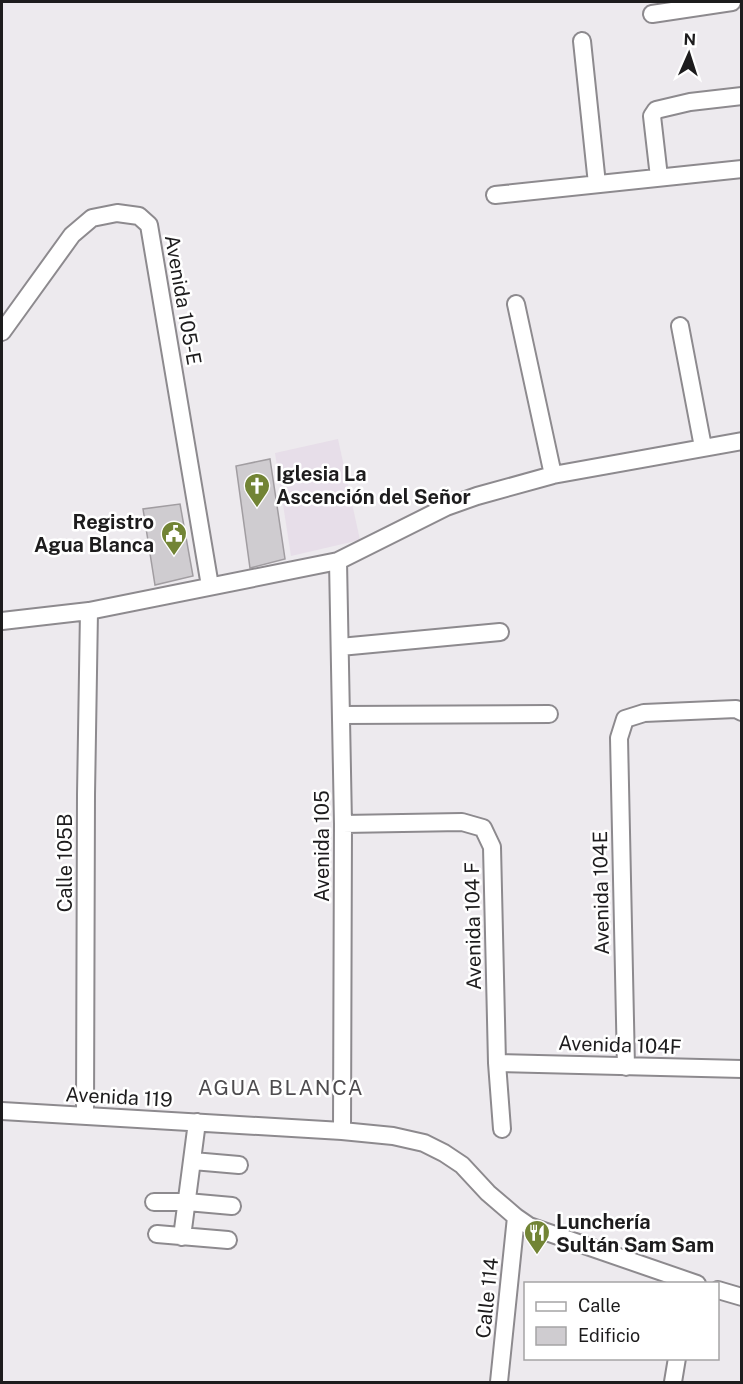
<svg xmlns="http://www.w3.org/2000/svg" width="743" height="1384" font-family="'Public Sans',sans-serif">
  <rect width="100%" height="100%" fill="#edeaee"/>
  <path fill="#e7dee9" d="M338 439 360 540 291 556 275 453Z"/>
  <path fill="#cfccd0" stroke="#a19da1" stroke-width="1.5" d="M270 459 285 559 250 568 236 466Z
    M180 504 193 576 155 585 143 509Z"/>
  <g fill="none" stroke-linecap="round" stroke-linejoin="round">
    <defs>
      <path id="street" d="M652 14 732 2
        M582 41 597 184
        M659 177 652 116 656 110 690 102 742 96
        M495 195 742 169
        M516 304 553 475
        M680 326 703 447
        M2 332 72 235 92 218 117 213 139 216 149 225 210 586
        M338 561 343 824 342 1131
        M2 621 89 611 338 561 446 507 477 496 553 475 742 441
        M340 647 500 632
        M342 715 549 714
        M343 824 462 822 483 828 492 847 497 1063 502 1129
        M497 1063 742 1069
        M626 1067 619 738 625 719 644 713 736 709 742 712
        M2 1111 342 1131 393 1136 424 1143 444 1153 462 1165 488 1193 516 1217 529 1226 697 1284
        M85 1115 86 795 89 611
        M193 1161 239 1165
        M154 1202H187L232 1206
        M157 1234 228 1240
        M182 1237 197 1122
        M718 1290 742 1297
        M499 1382 516 1217
        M673 1382 677 1358"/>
    </defs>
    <use href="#street" stroke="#8d8a8e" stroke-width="20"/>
    <use href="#street" stroke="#fff" stroke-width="16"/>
  </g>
  <defs>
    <symbol id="church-pin" viewBox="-11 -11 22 30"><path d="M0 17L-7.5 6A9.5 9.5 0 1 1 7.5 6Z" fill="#728435" stroke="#fff"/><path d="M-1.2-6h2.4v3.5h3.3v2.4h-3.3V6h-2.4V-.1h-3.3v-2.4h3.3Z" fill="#fff"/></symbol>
    <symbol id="civic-pin" viewBox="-11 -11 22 30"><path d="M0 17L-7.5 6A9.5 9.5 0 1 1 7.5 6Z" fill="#728435" stroke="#fff"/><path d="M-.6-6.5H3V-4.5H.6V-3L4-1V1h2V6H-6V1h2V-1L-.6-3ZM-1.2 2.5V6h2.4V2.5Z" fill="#fff"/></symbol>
    <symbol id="restaurant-pin" viewBox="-11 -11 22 30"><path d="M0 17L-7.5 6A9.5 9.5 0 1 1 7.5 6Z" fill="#728435" stroke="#fff"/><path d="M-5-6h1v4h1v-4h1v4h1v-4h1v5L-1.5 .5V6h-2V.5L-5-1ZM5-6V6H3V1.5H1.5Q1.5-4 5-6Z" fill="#fff"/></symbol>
  </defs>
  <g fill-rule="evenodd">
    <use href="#church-pin" x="242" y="471" width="30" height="40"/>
    <use href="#civic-pin" x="159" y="519" width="30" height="40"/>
    <use href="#restaurant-pin" x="522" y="1218" width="30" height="40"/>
  </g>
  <g text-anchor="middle" stroke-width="5" stroke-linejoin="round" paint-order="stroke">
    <g font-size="20" fill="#1d1c1d" stroke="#fff">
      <text transform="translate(183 300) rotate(80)" y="7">Avenida 105-E</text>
      <text transform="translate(322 846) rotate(-90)" y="7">Avenida 105</text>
      <text transform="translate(65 863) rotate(-90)" y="7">Calle 105B</text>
      <text transform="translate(601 893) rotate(-91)" y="7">Avenida 104E</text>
      <text transform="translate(473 926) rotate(-91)" y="7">Avenida 104 F</text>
      <text transform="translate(620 1045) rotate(2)" y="7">Avenida 104F</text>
      <text transform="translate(119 1097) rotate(3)" y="7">Avenida 119</text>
      <text transform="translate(487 1298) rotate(-84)" y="7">Calle 114</text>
    </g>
    <g font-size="20" font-weight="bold" fill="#1d1c1d" stroke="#fff" text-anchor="start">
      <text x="276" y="481">Iglesia La<tspan x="276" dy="23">Ascención del Señor</tspan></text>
      <text x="154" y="529" text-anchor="end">Registro<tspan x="154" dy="23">Agua Blanca</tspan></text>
      <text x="556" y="1229">Lunchería<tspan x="556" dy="23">Sultán Sam Sam</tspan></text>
    </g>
    <g font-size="21" letter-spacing="1.5" fill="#4e4c4f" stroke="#fff">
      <text x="281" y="1095">AGUA BLANCA</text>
    </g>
  </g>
  <rect width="743" height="1384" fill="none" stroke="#1d1c1d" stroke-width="6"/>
  <rect x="524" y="1282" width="195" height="78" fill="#ffffff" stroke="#a5a4a5" stroke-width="1.5"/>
  <rect x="536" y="1302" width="30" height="9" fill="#ffffff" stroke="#a5a4a5" stroke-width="1.5"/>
  <text x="578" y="1312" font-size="18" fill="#1d1c1d">Calle</text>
  <rect x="536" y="1327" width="30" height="18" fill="#cfccd0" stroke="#a5a4a5" stroke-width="1.5"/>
  <text x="578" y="1342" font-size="18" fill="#1d1c1d">Edificio</text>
  <g transform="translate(689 54) rotate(3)" stroke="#ffffff" stroke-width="4.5" paint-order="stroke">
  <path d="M0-4.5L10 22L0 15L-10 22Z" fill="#1d1c1d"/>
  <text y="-9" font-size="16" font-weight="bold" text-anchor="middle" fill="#1d1c1d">N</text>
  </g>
</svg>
